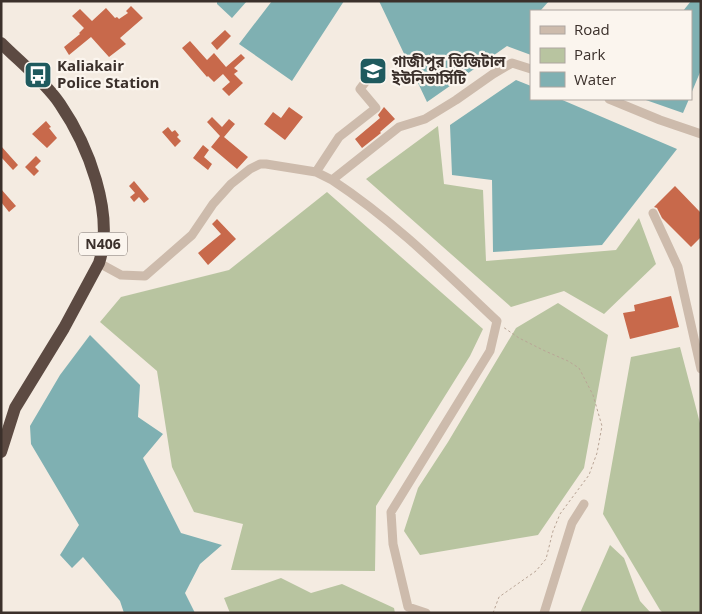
<svg xmlns="http://www.w3.org/2000/svg" width="702" height="614" font-family="'Open Sans','Noto Sans Bengali',sans-serif">
  <rect width="100%" height="100%" fill="#f4ebe1"/>
  <path fill="#b8c4a0" d="M438 126 444 184 483 190 486 261 616 250 639 218 656 264 604 314 564 291 511 307 366 179Z
    M327 192 483 329 470 356 376 506 375 571 231 570 243 524 194 512 172 467 157 371 100 322 121 297 229 270Z
    M558 303 608 335 584 468 538 535 420 555 404 531 418 488 448 442 516 328Z
    M680 347 701 427V613H663L660 610 603 514 631 357Z
    M610 545 624 558 640 601 651 613H580Z
    M281 578 311 593 342 584 394 608 395 613H230L224 598Z"/>
  <path fill="#7fb0b2" d="M217 1H247L232 18 217 4Z
    M272 1H344L292 81 239 44Z
    M379 1H549L541 10 542 11H531V55L507 46 427 102Z
    M691 1H701V70L691 94V11H683Z
    M516 80 531 86V99H560L677 149 602 245 493 252 492 180 452 175 450 125Z
    M643 99H689L683 113Z
    M90 335 140 385 138 417 163 434 143 458 181 533 222 545 200 564 185 593 195 613H124L120 601 83 557 72 568 60 555 79 525 31 444 30 426 60 375Z"/>
  <path fill="#c8694b" d="M131 6 143 18 120 38 126 44 109 57 91 37 69 55 64 47 80 34 79 33 84 28 72 16 80 9 92 21 106 8 115 18 117 17 119 19 128 13 126 11Z
    M225 30 231 36 217 50 211 43Z
    M190 41 207 60 214 53 226 67 241 54 245 58 234 68 238 71 234 74 243 83 229 96 222 89 230 82 223 74 214 82 208 76 207 77 182 48Z
    M289 107 303 117 285 140 264 124 273 112 281 118Z
    M384 107 395 119 380 132 381 133 362 148 355 139 380 118 378 115Z
    M212 117 222 127 229 119 235 124 224 137 248 157 237 169 211 147 220 136 207 122Z
    M46 121 51 127 49 128 57 138 47 148 32 134Z
    M168 127 172 132 175 130 179 135 177 137 181 141 175 147 162 132Z
    M203 145 209 150 204 157 212 164 208 170 193 158Z
    M1 146 18 165 13 170 1 157Z
    M36 156 41 161 35 167 39 171 34 176 25 167Z
    M134 181 149 199 144 203 139 197 134 202 130 197 135 193 129 186Z
    M675 186 701 213V237L691 247 662 218 657 208 654 207Z
    M1 189 16 206 9 212 1 202Z
    M217 219 236 239 208 265 198 253 221 234 212 224Z
    M671 296 679 327 630 339 623 313 635 311 634 305Z"/>
  <g fill="none" stroke-linecap="round" stroke-linejoin="round">
    <path stroke="#b9a596" stroke-width="1" stroke-dasharray="2.5 2.5" stroke-linecap="butt" d="M493 613 499 597 536 571 546 559 553 531 560 514 589 475 597 453 602 426 593 395 579 368 568 361 545 351 519 338 503 327"/>
    <path stroke="#cdbbac" stroke-width="9" d="M609 99 660 120 701 134
      M316 172 339 137 376 108 360 89 373 72
      M332 180C393 220 445 272 497 321L490 351 391 512 393 544 408 607 426 613
      M653 213 678 267 701 369
      M99 263 121 275 145 276 192 235 213 204 231 184 250 169 260 164H266L316 172 332 180 399 127 425 119 456 100 493 74 512 63 531 69
      M544 613 572 523 584 504"/>
    <path stroke="#5c4a42" stroke-width="12" d="M1 43C20 62 45 82 60 104 88 145 115 213 99 263L64 328 15 408 1 452"/>
  </g>
  <defs>
    <symbol id="university-square" viewBox="-11 -11 22 22"><rect x="-9" y="-9" width="18" height="18" rx="4" fill="#1f5a5e" stroke="#fbf5ee"/><path d="M0-5L7-2L0 1L-7-2ZM-4 1L0 2.5L4 1V4Q0 6-4 4Z" fill="#fff"/></symbol>
    <symbol id="bus-square" viewBox="-11 -11 22 22"><rect x="-9" y="-9" width="18" height="18" rx="4" fill="#1f5a5e" stroke="#fbf5ee"/><path d="M-5-6H5V4H4V6H2V4H-2V6H-4V4H-5ZM-3.5-4V0h7V-4ZM-3.5 1.2v1.5H-2V1.2ZM2 1.2v1.5H3.5V1.2Z" fill="#fff"/></symbol>
  </defs>
  <g fill-rule="evenodd">
    <use href="#university-square" x="357" y="55" width="32" height="32"/>
    <use href="#bus-square" x="22" y="59" width="32" height="32"/>
  </g>
  <g text-anchor="middle" stroke-width="4.5" stroke-linejoin="round" paint-order="stroke">
    <rect fill="#fbf5ee" stroke="#756b66" stroke-width="1" x="79" y="232.5" width="48" height="23" rx="4"/>
    <g font-size="14" font-weight="bold" fill="#3b302b">
      <text x="103" y="249">N406</text>
    </g>
    <g font-size="15" font-weight="bold" fill="#3b302b" stroke="#fbf5ee" text-anchor="start">
      <text x="392" y="67">গাজীপুর ডিজিটাল<tspan x="392" dy="17">ইউনিভার্সিটি</tspan></text>
      <text x="57" y="71">Kaliakair<tspan x="57" dy="17">Police Station</tspan></text>
    </g>
  </g>
  <rect width="702" height="614" fill="none" stroke="#3b302b" stroke-width="5"/>
  <rect x="530" y="10" width="162" height="90" fill="#fbf5ee" stroke="#aea6a0"/>
  <rect x="540" y="26" width="25" height="8" fill="#cdbbac" stroke="#aea6a0"/>
  <text x="574" y="35" font-size="15" fill="#3b302b">Road</text>
  <rect x="540" y="48" width="25" height="15" fill="#b8c4a0" stroke="#aea6a0"/>
  <text x="574" y="60" font-size="15" fill="#3b302b">Park</text>
  <rect x="540" y="72" width="25" height="15" fill="#7fb0b2" stroke="#aea6a0"/>
  <text x="574" y="85" font-size="15" fill="#3b302b">Water</text>
</svg>
